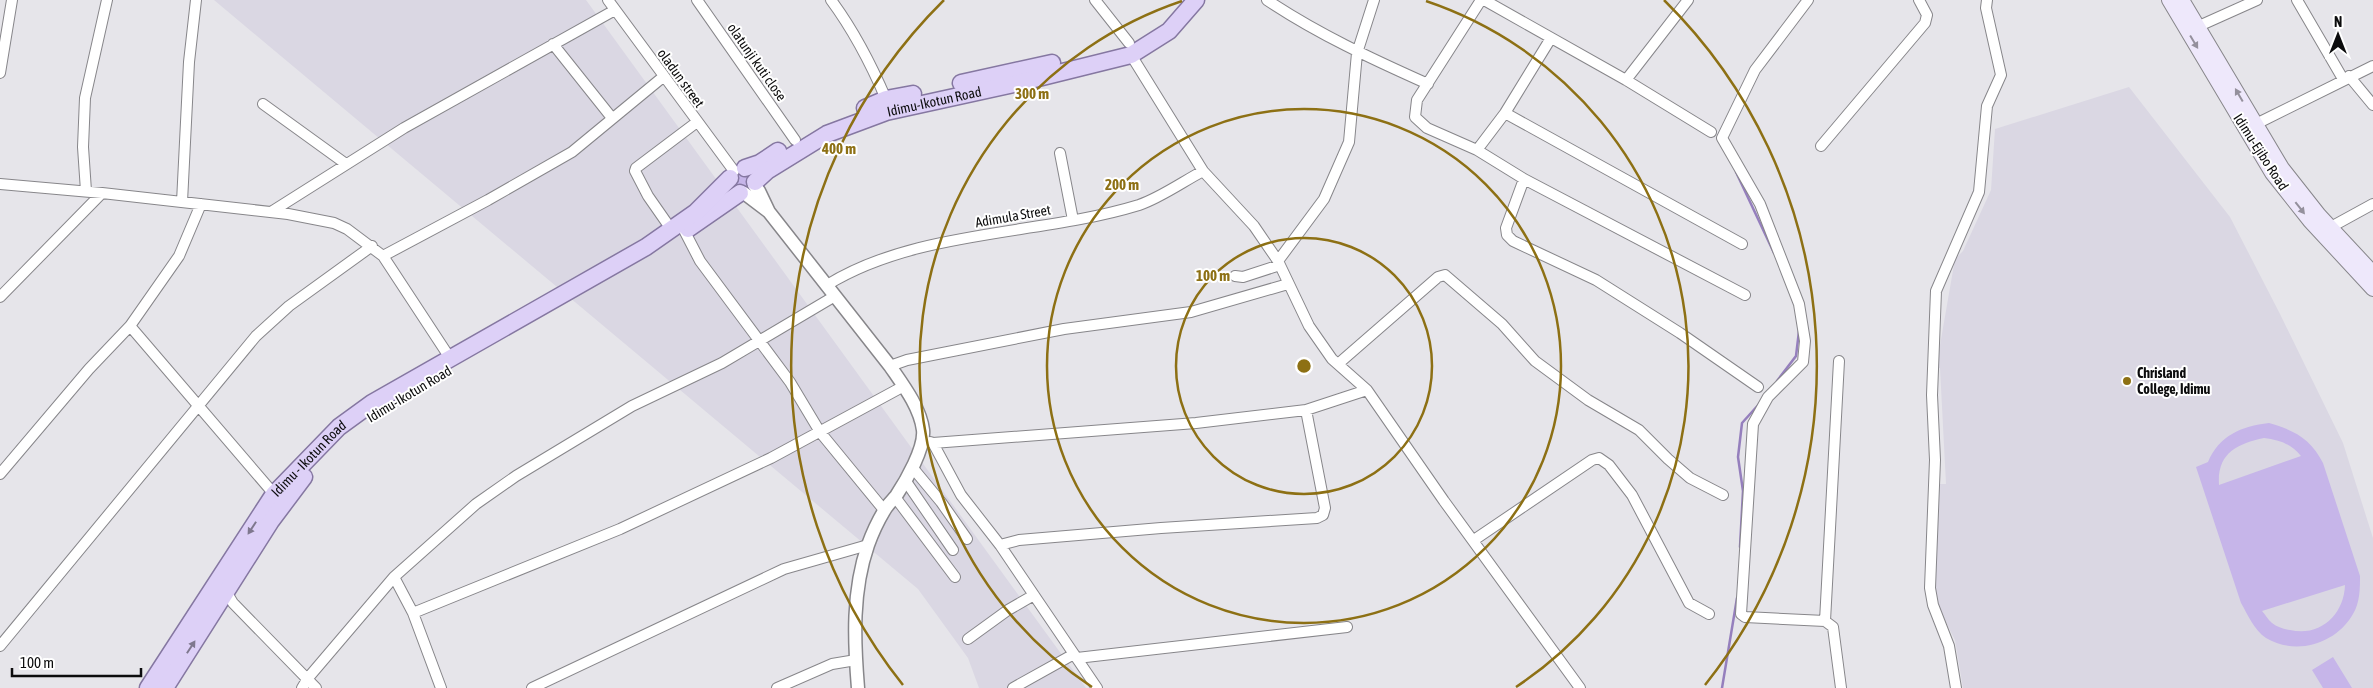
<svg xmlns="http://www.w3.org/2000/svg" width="2373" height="688" font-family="'Asap Condensed',sans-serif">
  <defs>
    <pattern id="grass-tufts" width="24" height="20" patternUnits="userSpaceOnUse" patternTransform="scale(1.25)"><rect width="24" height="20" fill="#c6b5e9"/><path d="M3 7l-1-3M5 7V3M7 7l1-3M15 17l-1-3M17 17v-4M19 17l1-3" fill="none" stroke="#a99ac7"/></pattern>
  </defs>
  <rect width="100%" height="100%" fill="#e6e5ea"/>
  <path fill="#dad7e3" d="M214 0H586L1086 688H979L968 658 918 589Z
    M2129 87 2230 217 2280 314 2343 443 2373 538V688H1963L1955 640 1934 599 1940 484H1946L1940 368H1936L1955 259 1963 251 1991 190 1995 129Z"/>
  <path fill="url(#grass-tufts)" d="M735 172 751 173C753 178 751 185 747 189L735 187 733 184Z"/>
  <path fill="#c6b5e9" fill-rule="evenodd" d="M2269 423C2294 430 2311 439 2323 463L2360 576C2360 588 2360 603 2353 614 2336 644 2296 656 2266 638 2254 630 2248 615 2241 603L2196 467 2208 462C2219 436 2241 426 2269 423ZM2264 438C2280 440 2291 444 2301 456L2219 485C2217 453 2237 444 2264 438ZM2345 585C2344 615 2320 637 2290 630 2284 629 2277 627 2272 623 2268 620 2265 614 2262 611Z
    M2333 657 2352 688H2323L2312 670Z"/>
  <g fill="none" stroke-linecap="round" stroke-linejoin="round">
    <path stroke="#957fbd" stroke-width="2.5" d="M1736 172 1774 253
      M1777 381 1796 356 1799 331
      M1740 547 1743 491 1738 457 1742 423 1760 403
      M1722 688 1737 598"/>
    <defs>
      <path id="minor" d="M608 0 734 171
        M697 0 795 140
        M831 0C854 31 871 64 886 99
        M1095 0 1129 43
        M1267 0C1318 34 1372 59 1428 84
        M1481 0 1417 100 1415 117 1427 128 1477 150 1524 179 1745 295
        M1484 0 1626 80 1711 132
        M1808 0 1755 70 1722 138 1760 204 1799 304 1805 341 1803 362 1768 397 1753 424 1741 614 1745 617 1825 621
        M2297 0 2343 79
        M2199 26 2257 0
        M553 44 612 118
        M1131 55 1203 171 1254 226 1278 261 1309 326 1332 359 1367 390 1444 501 1580 688
        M0 73 12 0
        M2349 76 2373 105
        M1626 80 1688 0
        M263 104 346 164
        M1505 113 1742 244
        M2256 124 2373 66
        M1821 146 1925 23 1927 15 1919 0
        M1477 150 1505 113 1551 38
        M1060 153 1073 220
        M1524 179 1506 228 1507 235 1513 241 1596 280 1680 333 1758 387
        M0 184 102 193 288 214 334 223 347 229 383 256 450 358
        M86 191 83 147 85 98 107 0
        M182 202 189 62 196 0
        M271 212 404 128 615 10
        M2331 227 2373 204
        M671 229 648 196 635 171 636 168 697 122
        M685 232 700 261 790 382 820 432 884 510
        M383 256 488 200 572 152 663 77
        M1278 261 1324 199 1349 142 1357 53 1374 0
        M1235 276 1243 277 1280 265
        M827 285C918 229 1038 236 1139 205 1160 198 1184 181 1203 171
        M0 297 102 193
        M130 326 274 494
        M1839 361 1825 621 1833 627 1841 688
        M1338 364 1438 277 1445 275 1502 324 1535 361 1588 400 1639 430 1668 459 1690 478 1723 495
        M890 366 907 360 1064 329 1191 312 1288 284
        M930 442 933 443 961 495 1000 545 1097 688
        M933 443 1196 423 1306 410 1367 390
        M912 467 941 502 967 539
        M0 474 89 369 130 326 179 256 201 204
        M905 480 953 550
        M895 497 955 577
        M1474 540 1592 460 1599 458 1609 465 1632 495 1689 603 1709 614
        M1000 545 1019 540 1161 528 1317 518 1323 515 1325 508 1306 410
        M394 577 413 613 441 688
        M224 588 233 603 316 688
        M413 613 620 529 771 458 904 386
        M968 639 1008 610 1034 595
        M0 646 256 336 289 306 372 246
        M1077 658 1347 627
        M302 688 308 678 394 577 476 504 516 476 632 406 722 363 835 296
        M532 688 784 569 868 545
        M777 688 832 664 856 660
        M1013 688 1074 654
        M1956 688 1949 646 1933 605 1930 588 1935 460 1932 395 1936 291 1979 192 1987 106 2001 75 1986 8 1987 0"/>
      <path id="tertiary" d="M754 185 759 191 769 212 890 366C903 385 920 407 923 430 925 448 906 481 896 496 892 501 887 505 884 511 878 521 872 534 868 545 852 591 854 640 858 688
        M744 193 769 212"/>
      <path id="secondary" d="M2169 0 2272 173 2310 221 2373 289
        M2182 0 2282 168 2319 215 2373 273"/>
      <g id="primary">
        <path d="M961 83 1052 63"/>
        <path d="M865 108 886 99 913 94"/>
        <path d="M745 168 760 163 778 151"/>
        <path id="s1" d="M755 182 767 171 827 134 886 112 1018 83 1131 55 1169 31 1196 0"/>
        <path d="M688 229 740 193"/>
        <path id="s2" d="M148 688 274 494 339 427 372 403 646 247 696 212 730 178"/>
        <path d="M165 688 271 521 304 477"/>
      </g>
    </defs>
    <use href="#minor" stroke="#87868a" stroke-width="12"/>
    <use href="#tertiary" stroke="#87868a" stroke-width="15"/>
    <use href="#secondary" stroke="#87868a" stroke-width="16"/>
    <use href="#primary" stroke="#8577a1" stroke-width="19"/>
    <use href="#minor" stroke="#fff" stroke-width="10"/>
    <use href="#tertiary" stroke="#fff" stroke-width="12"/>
    <use href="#secondary" stroke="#eee8fb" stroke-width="14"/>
    <use href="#primary" stroke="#ddd0f7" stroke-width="16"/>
  </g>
  <defs><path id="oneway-solid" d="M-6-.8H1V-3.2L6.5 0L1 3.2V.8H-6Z" transform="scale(1.25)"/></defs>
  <g fill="#94909c">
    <use href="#oneway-solid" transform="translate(2194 42) rotate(59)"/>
    <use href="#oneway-solid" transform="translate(2239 95) rotate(-120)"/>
    <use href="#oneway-solid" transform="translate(2300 208) rotate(52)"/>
  </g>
  <g fill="#7f788e">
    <use href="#oneway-solid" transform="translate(252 528) rotate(123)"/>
    <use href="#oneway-solid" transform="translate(191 647) rotate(-57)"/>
  </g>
  <g fill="none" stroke="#8d7014" stroke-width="2.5">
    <circle cx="1304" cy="366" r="128"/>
    <circle cx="1304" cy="366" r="257"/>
    <path d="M1092 687A385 385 0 0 1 1182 1M1426 1A385 385 0 0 1 1516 687"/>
    <path d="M903 685A513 513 0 0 1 944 0M1664 0A513 513 0 0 1 1705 685"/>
  </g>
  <circle fill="#8d7014" stroke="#fff" stroke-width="2" cx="2127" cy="381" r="5"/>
  <g text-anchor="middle" stroke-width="4" stroke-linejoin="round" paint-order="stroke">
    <g font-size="14" fill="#0c0c0d" stroke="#fff">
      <text transform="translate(757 62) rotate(55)" y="5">olatunji kuti close</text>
      <text transform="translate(681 78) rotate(54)" y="5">oladun street</text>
      <text dy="5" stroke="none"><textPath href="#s1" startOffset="199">Idimu-Ikotun Road</textPath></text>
      <text transform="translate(2261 152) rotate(57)" y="5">Idimu-Ejibo Road</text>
      <text transform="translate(1013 216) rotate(-10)" y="5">Adimula Street</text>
      <text transform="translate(409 394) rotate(-31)" y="5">Idimu-Ikotun Road</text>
      <text dy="5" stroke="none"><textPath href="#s2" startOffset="281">Idimu - Ikotun Road</textPath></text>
    </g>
    <g font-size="14" font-weight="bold" fill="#0c0c0d" stroke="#fff" text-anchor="start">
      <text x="2137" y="378">Chrisland<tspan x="2137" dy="16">College, Idimu</tspan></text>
    </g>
  </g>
  <circle cx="1304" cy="366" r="8" fill="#8d7014" stroke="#fff" stroke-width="2.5"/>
  <g font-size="15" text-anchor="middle" font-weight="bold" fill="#8d7014" stroke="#fff" stroke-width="4" stroke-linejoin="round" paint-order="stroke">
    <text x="1032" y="99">300 m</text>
    <text x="839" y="154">400 m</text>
    <text x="1122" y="190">200 m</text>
    <text x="1213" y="281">100 m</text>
  </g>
  <g transform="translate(2338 35)" stroke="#ffffff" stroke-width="4" paint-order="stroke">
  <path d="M0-4L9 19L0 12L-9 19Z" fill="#0c0c0d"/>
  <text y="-8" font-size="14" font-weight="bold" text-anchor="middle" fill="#0c0c0d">N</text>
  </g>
  <path d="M12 668v8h129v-8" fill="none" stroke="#0c0c0d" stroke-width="2.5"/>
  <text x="20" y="668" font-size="15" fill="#0c0c0d" stroke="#ffffff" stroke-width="4" paint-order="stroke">100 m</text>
</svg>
